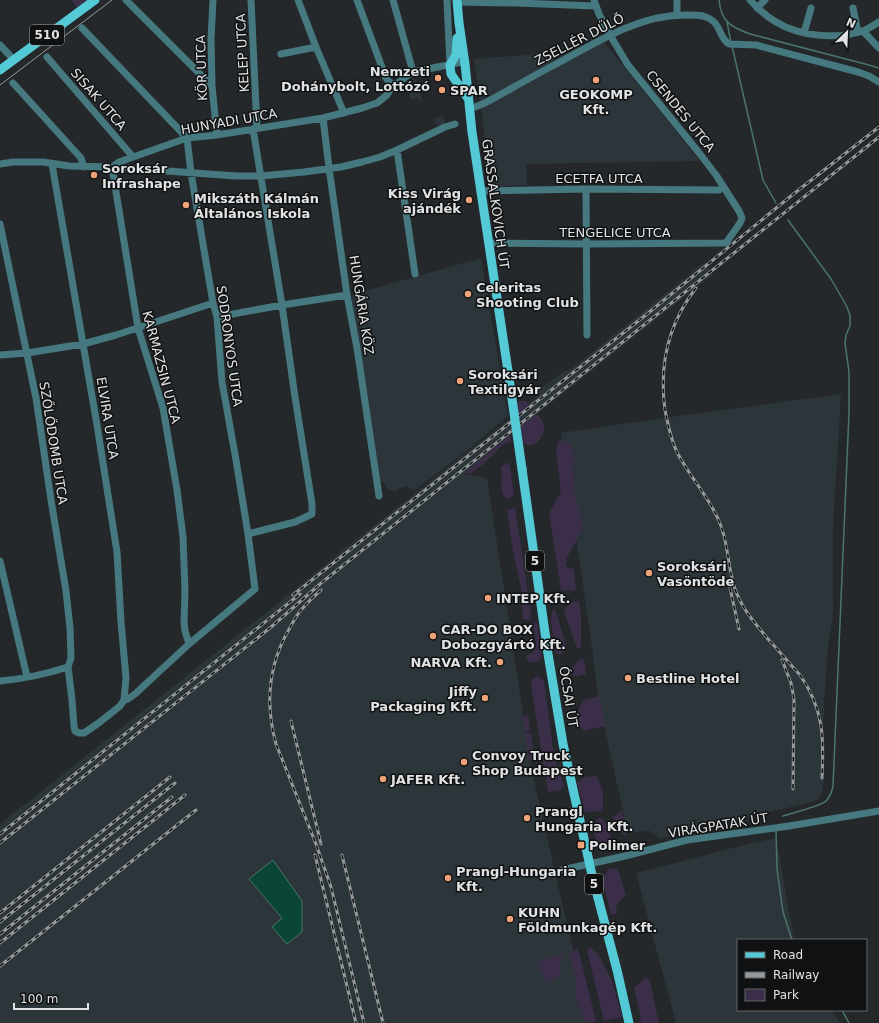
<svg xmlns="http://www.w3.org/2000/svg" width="879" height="1023" font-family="'DejaVu Sans',sans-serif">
  <rect width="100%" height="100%" fill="#25282b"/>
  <path fill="#2c353a" d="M600 37 700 161 526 164 527 185 492 187 474 59 552 53 553 60Z
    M415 79 422 100 419 101 418 97 411 100 409 94 414 92 410 80Z
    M443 116 446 125 441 127 439 124 436 125 434 119Z
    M481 258 508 416 470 448 415 490 407 486 401 488 395 492 387 489 384 482 380 483 378 473 351 295Z
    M705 262 713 274 537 414 510 435 465 473 462 474 487 478 532 772 564 911 591 1023H0V824L282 600 328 562 536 398 537 391 563 372 571 369Z
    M841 394 833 527V614L828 647 824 703V715L821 740 822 762 824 776 823 788 821 796 815 801 660 839 648 830 628 834 598 698 593 654 561 433 663 418Z
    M776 838 794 940H738V1010H830L840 1023H676L636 873 752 843Z"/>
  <path fill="#3b2e48" d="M71 0H88L77 8Z
    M519 401H525L529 404 523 411 517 415 516 403Z
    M537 414C540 417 543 421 544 425 545 432 539 445 531 445 529 446 525 444 522 443L520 427Z
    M510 435 511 442C503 443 498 450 493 455 486 462 478 468 470 474L465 473Z
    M559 439 570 444 576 459 573 464 575 498 580 509 583 529 567 557 566 566 574 570 576 591 561 590 549 513 561 492 556 450Z
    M507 462 510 466 514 496 506 499 502 492 501 482 502 475 501 467Z
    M515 508 531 612 530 620 523 619 521 588 513 551 507 510Z
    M579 601 581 616V648H577L564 612 569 603Z
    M555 609 567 648 560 655 555 652 551 621 552 611Z
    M532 623H537L542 656C540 662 536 663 530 662L526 658 528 655C529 654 532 654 533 652 539 647 534 630 532 623Z
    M584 659 586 674 573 677V667L579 660Z
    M537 676 541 678 544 681 554 756 564 786 561 790 548 792 531 685C531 681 532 678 537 676Z
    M600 696 605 726 583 731 575 717 583 700Z
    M528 715 530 731 525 732 522 717Z
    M531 733 534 755 533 759 529 760 525 734Z
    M597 776 603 792V811L585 812 577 782 586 777Z
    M622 810 627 837C617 831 614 829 613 817Z
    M602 818 609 828 612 847 611 851 598 846 593 829 597 819Z
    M610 868 618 869 626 895 616 905 617 914 611 915 602 878Z
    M590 947 598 954 612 981 622 1017 604 1021 587 950Z
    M578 948 596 1022H584L576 996V978L569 955Z
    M562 954 563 959 560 963V976L547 983 537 962Z
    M646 977 650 981 659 1023H639L641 1018 634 988Z"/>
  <path fill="#094636" stroke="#4a756a" d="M273 860 302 901V932L287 944 272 927 282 918 249 879Z"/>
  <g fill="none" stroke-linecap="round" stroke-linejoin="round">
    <path stroke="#4a756a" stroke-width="1.5" d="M719 0C721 22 731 27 750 34L869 65 879 68
      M727 22 731 43
      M732 46 763 180 776 203
      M783 816C792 813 821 806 826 801 830 797 832 791 833 786L849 413V372L845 343 846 335 850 326V315L846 305 831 279 788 220
      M776 831 777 869 783 912 792 940
      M842 1010 849 1023"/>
    <path stroke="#45797f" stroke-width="7" d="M126 0 212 86
      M213 0 211 39 212 86 217 135
      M251 0 257 128
      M298 0 316 47 344 113
      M357 0 386 78 389 82 393 84
      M393 0 413 72
      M447 0 450 65
      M750 0C757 8 766 16 776 22 799 36 836 40 863 31 868 29 874 25 879 22
      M457 2 517 3 596 6
      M757 8 765 0
      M853 8 858 32
      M677 15V0
      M82 28 187 138 191 173 213 303 217 317 222 382 236 460 248 534 255 589 189 644 135 694 128 699 124 700
      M863 31 879 48
      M804 33 811 8
      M0 45 14 60
      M281 54 316 47
      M47 57 133 157
      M13 83 81 158 84 167
      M469 107H475L485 103C509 90 533 76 558 63 597 42 638 15 685 15 691 15 697 15 703 16 723 22 717 36 729 44L756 45 858 72 869 76 879 82
      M323 118 329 168 347 295 357 348 379 496
      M397 150 415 274
      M0 164 13 162H43L69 166 112 167 236 176H261L304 172 341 167 362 162 380 157 397 150 445 127 455 124
      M112 167 138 328 163 408 177 490 183 537 185 591 184 622 185 631 189 644
      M112 167 119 162 187 138 217 135 323 118 362 108 377 103 387 95 393 84H396L413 72 462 62 465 64
      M586 189 587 335
      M480 191 586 189 719 190
      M0 224 36 398 51 500 66 591 70 628 71 658 68 667 72 700 74 726 75 731 79 733H84L100 722 120 706 124 700 126 678 121 622 117 552 97 425 52 164
      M494 243 586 244 726 243 740 223 742 218 739 211 716 175 700 154 628 65 610 35 599 14 594 0
      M217 317 282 305 347 295
      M0 355 27 353 83 344 116 335 213 303
      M248 534 295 522 312 514V504L295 397 282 305 253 129
      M0 561 27 677
      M0 681C23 679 46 674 68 667
      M562 870 625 856 687 840 789 826 879 811"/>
    <path stroke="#55cad7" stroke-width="9" d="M457 0 459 23 465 64 472 132 508 371
      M457 38 456 55 450 65 451 74 467 97
      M0 70 95 0
      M522 469 548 654 563 744 592 875 617 970 629 1023"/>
    <path stroke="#96999b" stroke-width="1" d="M0 85 112 0"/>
    <defs>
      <path id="rail" d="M696 288C668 324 659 366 665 410 668 425 671 441 678 454 690 477 709 497 719 521 729 543 727 566 735 589 742 609 755 623 768 639 779 651 789 663 800 675 824 709 824 739 822 778
        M730 588 739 629
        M321 590C314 596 307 603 301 610 296 616 292 624 288 631 268 667 265 704 276 744L316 844 331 887 364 1023
        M293 595 647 314 791 196 879 127
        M782 660 791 683 794 699 793 789
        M291 721 321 844
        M0 834 300 594
        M0 843 270 628 320 584 879 137
        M315 855 356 1023
        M342 855 383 1023
        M0 913 170 777
        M0 922 175 783
        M0 934 172 797
        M0 943 185 795
        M0 966 196 810"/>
    </defs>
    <use href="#rail" stroke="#96999b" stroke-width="3"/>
    <use href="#rail" stroke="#101112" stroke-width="1.5" stroke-dasharray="4.5" stroke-linecap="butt"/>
    <path stroke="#55cad7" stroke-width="9" d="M508 371 522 469"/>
  </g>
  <g fill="#efa378" stroke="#101112" stroke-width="1.5">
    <circle cx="438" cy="78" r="4"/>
    <circle cx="596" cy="80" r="4"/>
    <circle cx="442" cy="90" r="4"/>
    <circle cx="94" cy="175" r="4"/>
    <circle cx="469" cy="200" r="4"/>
    <circle cx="186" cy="205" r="4"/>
    <circle cx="468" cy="294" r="4"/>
    <circle cx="460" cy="381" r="4"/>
    <circle cx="649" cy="573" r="4"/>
    <circle cx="488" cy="598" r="4"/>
    <circle cx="433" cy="636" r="4"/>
    <circle cx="500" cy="662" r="4"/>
    <circle cx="628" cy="678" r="4"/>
    <circle cx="485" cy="698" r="4"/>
    <circle cx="464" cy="762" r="4"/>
    <circle cx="383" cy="779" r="4"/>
    <circle cx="527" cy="818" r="4"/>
    <rect x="577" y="841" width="8" height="8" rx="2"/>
    <circle cx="448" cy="878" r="4"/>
    <circle cx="510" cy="919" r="4"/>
  </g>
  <g text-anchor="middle" stroke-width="3" stroke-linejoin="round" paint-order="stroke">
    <g fill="#101112" stroke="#a2a3a4" stroke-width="1">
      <rect x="30" y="25" width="34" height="20" rx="3"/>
      <rect x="526" y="551" width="18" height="20" rx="3"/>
      <rect x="585" y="874" width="18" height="20" rx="3"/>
    </g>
    <g font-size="12" font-weight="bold" fill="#e0e2e3">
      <text x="47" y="39">510</text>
      <text x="535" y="565">5</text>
      <text x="594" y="888">5</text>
    </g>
    <g font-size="13" fill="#e0e2e3" stroke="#101112">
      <text transform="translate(579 39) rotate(-27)" y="5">ZSELLÉR DŰLŐ</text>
      <text transform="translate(242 53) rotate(-93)" y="5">KELEP UTCA</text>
      <text transform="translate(201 68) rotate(-92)" y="5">KÖR UTCA</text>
      <text transform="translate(99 99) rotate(49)" y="5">SISAK UTCA</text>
      <text transform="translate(681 111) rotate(51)" y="5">CSENDES UTCA</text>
      <text transform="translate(229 121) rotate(-10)" y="5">HUNYADI UTCA</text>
      <text x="599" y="183">ECETFA UTCA</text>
      <text transform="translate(496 204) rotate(82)" y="5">GRASSALKOVICH ÚT</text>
      <text x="615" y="237">TENGELICE UTCA</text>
      <text transform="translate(362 305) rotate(81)" y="5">HUNGÁRIA KÖZ</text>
      <text transform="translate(230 346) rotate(82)" y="5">SODRONYOS UTCA</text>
      <text transform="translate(162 367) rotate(75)" y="5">KARMAZSIN UTCA</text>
      <text transform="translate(108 418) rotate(81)" y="5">ELVIRA UTCA</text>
      <text transform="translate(54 443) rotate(81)" y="5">SZŐLŐDOMB UTCA</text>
      <text transform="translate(569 697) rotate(81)" y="5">ÓCSAI ÚT</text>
      <text transform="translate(718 825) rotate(-9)" y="5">VIRÁGPATAK ÚT</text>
    </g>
    <g font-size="13" font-weight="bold" fill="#e0e2e3" stroke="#101112" text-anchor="start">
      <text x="430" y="76" text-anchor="end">Nemzeti<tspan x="430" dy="15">Dohánybolt, Lottózó</tspan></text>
      <text x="450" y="95">SPAR</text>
      <text x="596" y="99" text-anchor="middle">GEOKOMP<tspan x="596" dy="15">Kft.</tspan></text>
      <text x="102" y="173">Soroksár<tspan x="102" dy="15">Infrashape</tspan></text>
      <text x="461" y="198" text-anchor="end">Kiss Virág<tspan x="461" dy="15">ajándék</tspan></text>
      <text x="194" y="203">Mikszáth Kálmán<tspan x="194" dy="15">Általános Iskola</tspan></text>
      <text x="476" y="292">Celeritas<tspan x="476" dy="15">Shooting Club</tspan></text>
      <text x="468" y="379">Soroksári<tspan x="468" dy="15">Textilgyár</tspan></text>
      <text x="657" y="571">Soroksári<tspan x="657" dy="15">Vasöntöde</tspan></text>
      <text x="496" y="603">INTEP Kft.</text>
      <text x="441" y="634">CAR-DO BOX<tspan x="441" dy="15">Dobozgyártó Kft.</tspan></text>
      <text x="492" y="667" text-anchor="end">NARVA Kft.</text>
      <text x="636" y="683">Bestline Hotel</text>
      <text x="477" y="696" text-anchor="end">Jiffy<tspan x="477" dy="15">Packaging Kft.</tspan></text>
      <text x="472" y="760">Convoy Truck<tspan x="472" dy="15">Shop Budapest</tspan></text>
      <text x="391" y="784">JAFER Kft.</text>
      <text x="535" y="816">Prangl<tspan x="535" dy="15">Hungaria Kft.</tspan></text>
      <text x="589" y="850">Polimer</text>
      <text x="456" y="876">Prangl-Hungaria<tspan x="456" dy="15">Kft.</tspan></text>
      <text x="518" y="917">KUHN<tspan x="518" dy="15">Földmunkagép Kft.</tspan></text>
    </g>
  </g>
  <rect x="737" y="939" width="130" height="72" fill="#101112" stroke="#636566"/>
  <rect x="745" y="952" width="20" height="6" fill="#55cad7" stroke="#636566"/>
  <text x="773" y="959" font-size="12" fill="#e0e2e3">Road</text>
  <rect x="745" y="972" width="20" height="6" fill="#96999b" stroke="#636566"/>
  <text x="773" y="979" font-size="12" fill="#e0e2e3">Railway</text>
  <rect x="745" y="989" width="20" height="12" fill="#3b2e48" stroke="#636566"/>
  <text x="773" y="999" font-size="12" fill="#e0e2e3">Park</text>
  <g transform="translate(847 32) rotate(24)" stroke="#101112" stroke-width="3" paint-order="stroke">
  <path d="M0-3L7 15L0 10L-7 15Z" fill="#e0e2e3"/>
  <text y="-6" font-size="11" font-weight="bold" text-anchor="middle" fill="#e0e2e3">N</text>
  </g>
  <path d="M14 1003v6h74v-6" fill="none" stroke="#e0e2e3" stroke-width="2"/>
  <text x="20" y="1003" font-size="12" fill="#e0e2e3" stroke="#101112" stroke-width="3" paint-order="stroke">100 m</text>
</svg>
